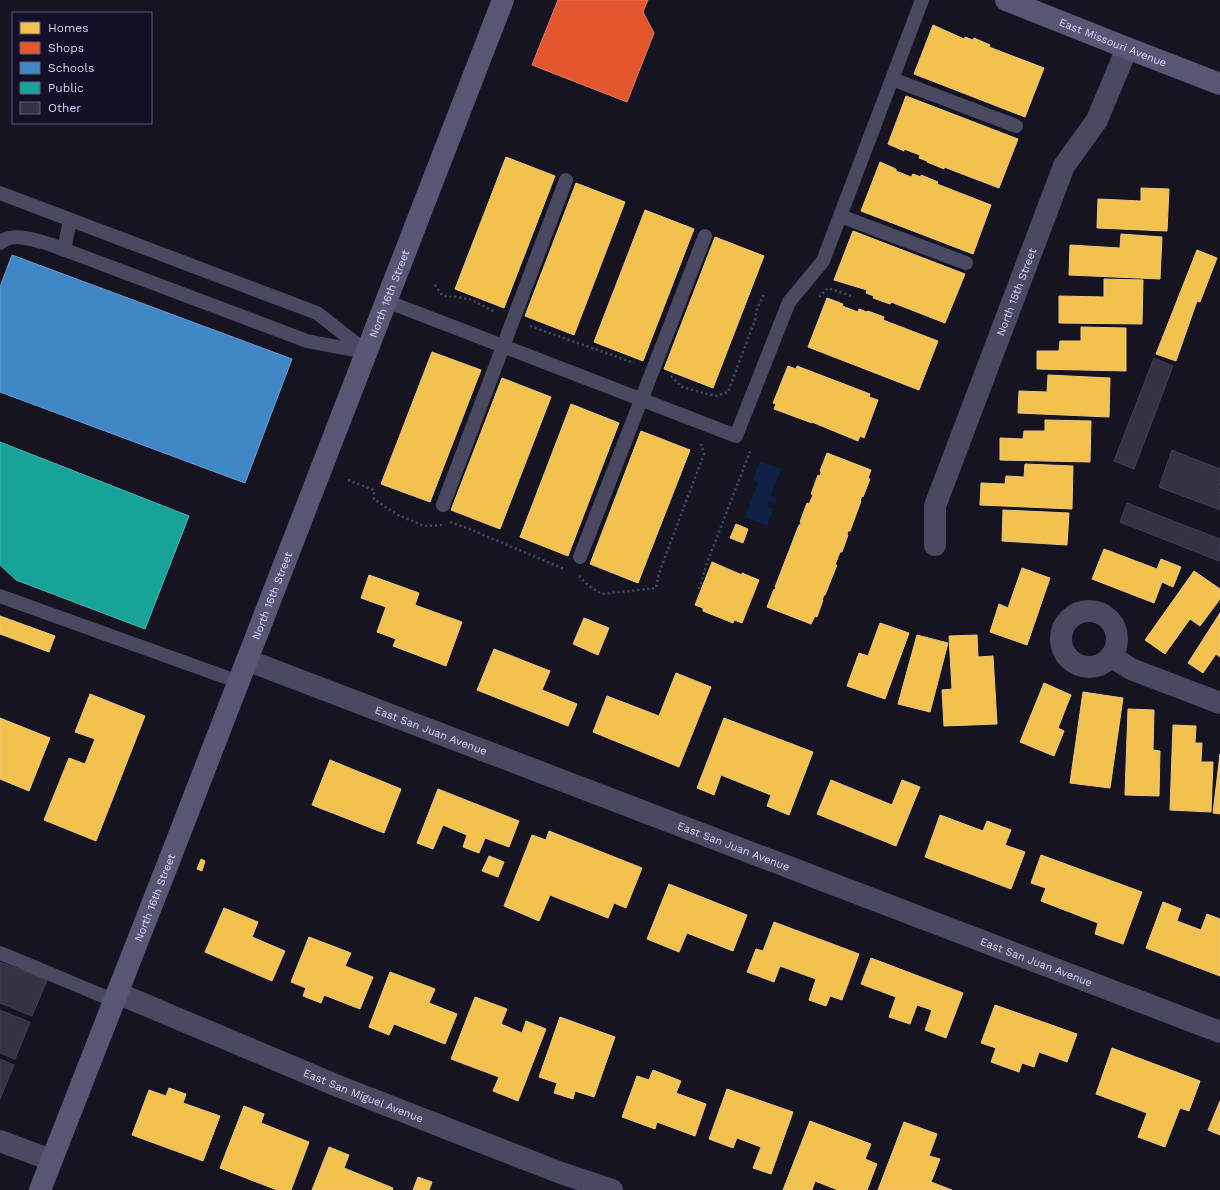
<svg xmlns="http://www.w3.org/2000/svg" width="1220" height="1190" font-family="'Work Sans',sans-serif">
  <rect width="100%" height="100%" fill="#161421"/>
  <path fill="#0d2144" d="M760 461 781 469 771 495 777 498 775 503 769 501 767 506 773 509 767 526 745 517 758 482 753 480Z"/>
  <path fill="#f2c14e" stroke="#eac783" d="M933 25 964 39 965 37 973 40 974 38 990 45 989 47 1044 68 1025 117 914 74Z
    M906 96 1018 139 999 188 944 167V169L927 162V161L919 158 920 155 904 149V151L888 144Z
    M506 157 555 176 504 308 455 289Z
    M880 162 896 169V171L911 177 913 174 921 177V175L938 182 937 184 991 205 973 254 861 211Z
    M576 183 625 202 574 335 525 316Z
    M1141 188 1169 189 1167 231 1097 228 1098 199 1141 201Z
    M645 210 694 229 643 361 594 342Z
    M853 231 965 274 945 323 891 302 890 304 873 298 874 296 866 293 867 290 834 280Z
    M1121 234 1162 237 1160 279 1069 275 1070 245 1120 248Z
    M715 237 764 256 713 388 664 369Z
    M1197 250 1217 258 1200 302 1197 301 1176 361 1156 354Z
    M1104 279 1143 280 1142 324 1059 323V296L1104 297Z
    M827 298 843 304 842 306 858 312 859 309 867 312 868 311 884 317 883 320 938 341 919 390 808 347Z
    M1081 327 1126 328V371L1037 369V351H1059L1060 341H1081Z
    M432 352 481 370 430 502 381 484Z
    M788 366 796 369 797 366 870 394 869 397 878 400 864 438 860 436 858 441 812 422V423L774 409 776 404 773 403Z
    M1048 375 1110 378 1109 417 1018 413 1019 391 1047 392Z
    M502 378 551 397 500 529 451 510Z
    M571 404 619 423 568 556 520 537Z
    M1045 420 1091 421 1090 462 1000 460V438L1023 439 1024 431H1045Z
    M641 431 690 450 638 583 590 564Z
    M827 453 871 470 868 478 870 479 863 497 862 496 860 501H861L850 531H848L847 534 848 535 842 552H840L835 565H837L825 595H824L822 600H823L817 617 815 616 811 624 767 607 774 589 775 590 776 587H775L799 525H800L801 523 800 522 807 503 809 504 813 495 811 494 818 475 820 476 821 472 820 471Z
    M1025 464 1073 466 1072 509 980 505 981 483 1005 484 1006 476 1024 477Z
    M1003 510 1069 513 1067 545 1002 541Z
    M736 524 748 529 743 543 730 538Z
    M1104 549 1157 569 1161 559 1181 567 1173 587 1162 582 1154 603 1092 579Z
    M712 562 742 575V573L759 580 742 623 734 620 733 623 703 611V608L695 605Z
    M1022 568 1050 578 1027 645 990 632 999 604 1008 608Z
    M1194 571 1220 589V599L1200 626 1190 619 1165 654 1145 640Z
    M369 575 419 593 415 605 462 622 446 666 393 646 396 639 377 632 386 607 361 598Z
    M1220 613V657L1216 654 1203 673 1188 663Z
    M0 616 55 636 49 652 0 634Z
    M584 618 609 628 598 655 573 644Z
    M880 623 909 633 885 699 847 686 859 653 868 656Z
    M917 635 948 643 930 712 898 704Z
    M977 635 978 657 993 656 997 724 944 726 942 690 952 689 949 636Z
    M494 649 550 671 542 690 577 704 568 726 477 690Z
    M676 673 711 687 679 767 593 732 607 696 659 716Z
    M1044 683 1071 695 1058 728 1064 731 1054 756 1020 742Z
    M1083 692 1123 698 1110 788 1070 783Z
    M90 694 145 716 96 841 44 820 69 758 85 764 95 739 75 732Z
    M1128 709 1154 710 1153 750 1160 751 1159 796 1125 795Z
    M0 718 50 738 29 791 0 779Z
    M724 718 813 752 789 815 767 806 771 795 721 775 714 795 697 788Z
    M1173 725 1196 726 1195 743H1202L1201 762H1213L1211 812 1170 810Z
    M1220 754V814L1213 813Z
    M330 760 401 789 384 833 312 805Z
    M831 780 892 805 902 780 920 787 896 846 817 814Z
    M438 789 519 821 509 847 485 838 479 853 463 847 467 835 443 825 433 849 417 843Z
    M940 815 983 831 987 821 1011 830 1005 845 1025 852 1011 889 925 857Z
    M549 831 642 868 626 908 614 903 608 918 550 895 539 921 504 906 532 835 546 840Z
    M1041 855 1142 892 1123 944 1095 934 1098 923 1041 901 1046 888 1031 883Z
    M489 856 504 862 498 877 482 871Z
    M201 859 205 861 202 871 197 869Z
    M669 884 747 915 733 951 687 933 679 952 647 939Z
    M1163 902 1181 909 1177 921 1201 930 1207 914 1220 919V976L1146 948Z
    M224 908 258 922 252 937 285 951 272 981 205 952Z
    M774 922 859 954 842 1000 830 996 826 1006 809 1000 816 979 780 966 774 982 747 972 756 949 763 951Z
    M309 937 351 953 345 966 373 977 360 1009 324 995 321 1003 303 996 306 988 291 982Z
    M871 958 963 993 946 1038 925 1030 932 1010 917 1005 910 1024 889 1017 896 997 861 984Z
    M390 972 435 989 429 1003 457 1014 445 1044 394 1024 389 1035 369 1027Z
    M475 997 507 1009 501 1024 522 1033 526 1021 546 1029 518 1101 493 1091 499 1077 451 1059Z
    M995 1005 1077 1034 1067 1062 1039 1052 1034 1067 1022 1063 1019 1072 991 1062 996 1048 981 1043Z
    M560 1017 615 1037 594 1097 575 1091 573 1099 554 1093 557 1083 539 1077Z
    M1112 1048 1200 1081 1189 1111 1180 1108 1165 1147 1138 1137 1147 1113 1096 1094Z
    M653 1070 681 1081 676 1093 706 1104 695 1136 657 1122 655 1129 622 1117 637 1076 649 1080Z
    M169 1088 186 1094 183 1103 220 1116 203 1161 132 1135 149 1090 166 1096Z
    M727 1089 793 1112 771 1174 753 1168 761 1147 737 1138 733 1148 709 1139Z
    M1220 1101V1135L1208 1130Z
    M244 1106 264 1114 261 1123 309 1142 291 1190H277L220 1168Z
    M810 1121 871 1144 865 1159 877 1164 867 1190H838L815 1181 812 1190H783Z
    M904 1122 937 1134 929 1156 940 1159 931 1182 952 1190H878Z
    M329 1147 349 1155 344 1168 393 1188 392 1190H312Z
    M418 1177 432 1182 429 1190H413Z"/>
  <path fill="#e4572e" stroke="#e17c6d" d="M558 0H648L643 12 654 33 627 102 532 65Z"/>
  <path fill="#3f88c5" stroke="#6d9fd6" d="M12 255 292 359 245 483 0 392V287Z"/>
  <path fill="#17a398" stroke="#51b2b7" d="M0 442 189 516 145 629 16 580 0 565Z"/>
  <path fill="#343243" stroke="#433f54" d="M1154 358 1173 366 1134 469 1114 461Z
    M1172 450 1220 469V482L1218 489H1220V510L1159 487Z
    M1127 503 1220 539 1219 561 1120 522Z
    M0 962 47 980 32 1016 0 1003Z
    M0 1010 30 1022 15 1059 0 1053Z
    M0 1059 14 1065 0 1099Z"/>
  <g fill="none" stroke-linecap="round" stroke-linejoin="round">
    <path stroke="#44505f" stroke-width="2.5" stroke-dasharray="2 3" stroke-linecap="butt" d="M435 285 442 295 449 297 453 296 472 300 495 312
      M819 297 828 288 854 297
      M530 326 634 363
      M671 376 682 387 703 393 717 396 728 392 755 320 757 309 765 292
      M348 480 374 490V499L398 515 424 526 442 525
      M450 522 467 528 564 569
      M579 576 589 586 602 594 656 588 659 573 704 454 701 444
      M699 589 707 563 751 449"/>
    <path stroke="#4a4962" stroke-width="14" d="M892 79 1016 126
      M0 193 317 313 367 352
      M840 216 966 263
      M0 243C12 231 38 241 52 245L307 341 364 352
      M64 250 70 220
      M386 301 736 436 789 302 823 261 922 0
      M443 505 566 180
      M580 557 705 236
      M0 596 239 682
      M0 953 115 1001"/>
    <g stroke="#4a4962" stroke-width="22">
      <path id="s1" d="M935 545V506L1064 166 1097 120 1127 48"/>
      <circle cx="1089" cy="639" r="28"/>
      <path d="M1111 656 1131 669 1220 703"/>
      <path id="s2" d="M247 660 1220 1032"/>
      <path id="s3" d="M117 993 338 1086 561 1173 612 1190"/>
      <path d="M0 1141 51 1160"/>
    </g>
    <g stroke="#575674" stroke-width="22">
      <path id="s4" d="M1006 0 1127 48 1220 84"/>
      <path id="s5" d="M40 1190 171 856 503 0"/>
    </g>
  </g>
  <g text-anchor="middle" stroke-width="4" stroke-linejoin="round" paint-order="stroke">
    <g font-size="11" fill="#d9d4ff" stroke="#130f26">
      <text dy="4" stroke="none"><textPath href="#s4" startOffset="115">East Missouri Avenue</textPath></text>
      <text dy="4" stroke="none"><textPath href="#s1" startOffset="268">North 15th Street</textPath></text>
      <text dy="4" stroke="none"><textPath href="#s5" startOffset="962">North 16th Street</textPath></text>
      <text dy="4" stroke="none"><textPath href="#s5" startOffset="638">North 16th Street</textPath></text>
      <text dy="4" stroke="none"><textPath href="#s2" startOffset="197">East San Juan Avenue</textPath></text>
      <text dy="4" stroke="none"><textPath href="#s2" startOffset="521">East San Juan Avenue</textPath></text>
      <text dy="4" stroke="none"><textPath href="#s5" startOffset="314">North 16th Street</textPath></text>
      <text dy="4" stroke="none"><textPath href="#s2" startOffset="845">East San Juan Avenue</textPath></text>
      <text dy="4" stroke="none"><textPath href="#s3" startOffset="267">East San Miguel Avenue</textPath></text>
    </g>
  </g>
  <rect x="12" y="12" width="140" height="112" fill="#130f26" stroke="#625e7d"/>
  <rect x="20" y="22" width="20" height="12" fill="#f2c14e" stroke="#625e7d"/>
  <text x="48" y="32" font-size="12" fill="#d9d4ff">Homes</text>
  <rect x="20" y="42" width="20" height="12" fill="#e4572e" stroke="#625e7d"/>
  <text x="48" y="52" font-size="12" fill="#d9d4ff">Shops</text>
  <rect x="20" y="62" width="20" height="12" fill="#3f88c5" stroke="#625e7d"/>
  <text x="48" y="72" font-size="12" fill="#d9d4ff">Schools</text>
  <rect x="20" y="82" width="20" height="12" fill="#17a398" stroke="#625e7d"/>
  <text x="48" y="92" font-size="12" fill="#d9d4ff">Public</text>
  <rect x="20" y="102" width="20" height="12" fill="#343243" stroke="#625e7d"/>
  <text x="48" y="112" font-size="12" fill="#d9d4ff">Other</text>
</svg>
